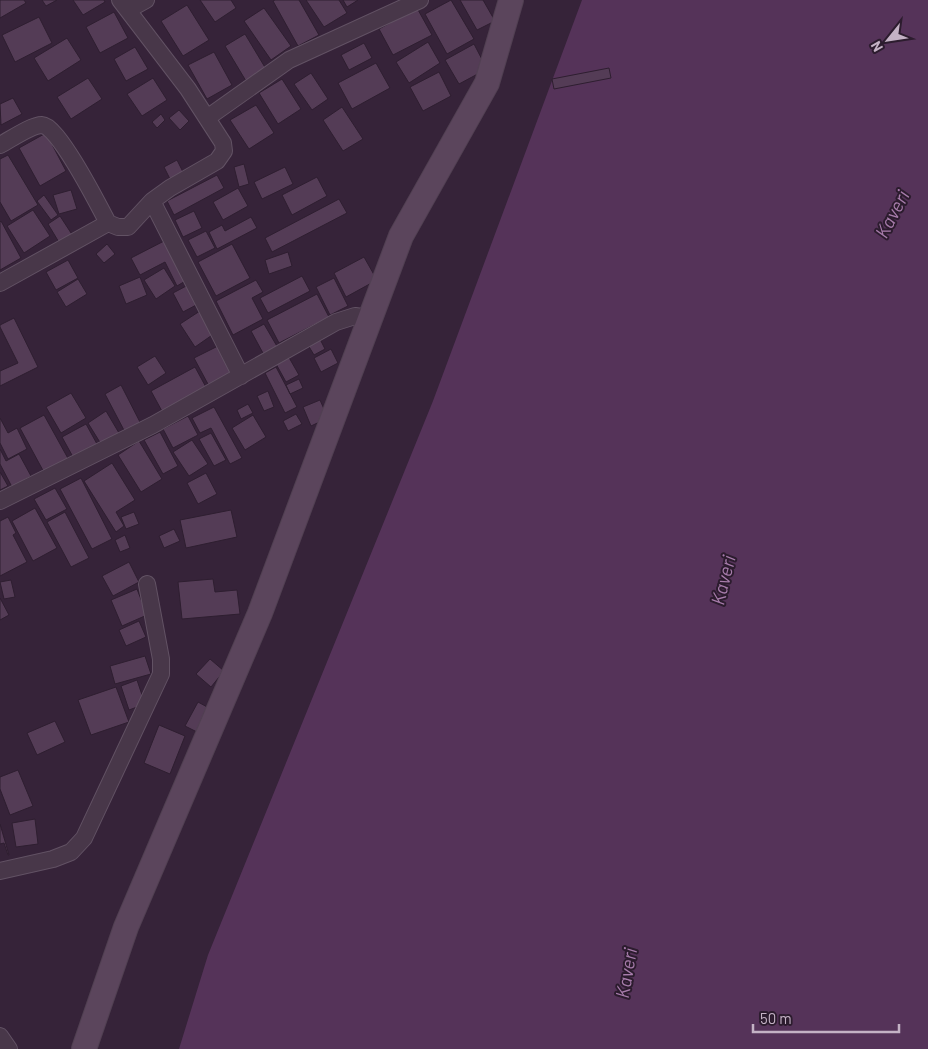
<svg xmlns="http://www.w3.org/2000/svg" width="928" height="1049" font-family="Barlow,sans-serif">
  <rect width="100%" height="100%" fill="#362339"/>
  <path fill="#553359" d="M582 0H928V1049H179L208 955 433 401Z"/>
  <path fill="#543c56" stroke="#2e1e30" d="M0 0H24L26 3 0 18Z
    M42 0H57L46 6Z
    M73 0H104L105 2 83 15Z
    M200 0H231L236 8 215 22Z
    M275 0H299L319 35 298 46 273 1Z
    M306 0H339L347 13 324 27Z
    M343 0H358L347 7Z
    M451 0 474 39 447 54 425 14Z
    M460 0H483L495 21 477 30Z
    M187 5 209 40 183 56 161 21Z
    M264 8 291 46 271 60 244 21Z
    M417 8 432 35 393 55 379 29Z
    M114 12 128 38 100 53 86 27Z
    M39 17 52 43 15 62 2 35Z
    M245 34 266 69 246 81 225 46Z
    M67 38 81 60 48 81 34 58Z
    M428 42 440 63 409 83 396 62Z
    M364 43 372 58 349 70 341 55Z
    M474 44 487 69 459 84 445 60Z
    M135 47 148 69 126 81 114 59Z
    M214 52 232 85 207 99 188 65Z
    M376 63 390 88 352 109 338 83Z
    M609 68 611 78 554 89 552 79Z
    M439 72 451 96 423 111 410 87Z
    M311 73 328 99 312 110 294 84Z
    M88 78 102 99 71 119 57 97Z
    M153 78 167 100 142 116 127 94Z
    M282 79 301 109 278 124 259 93Z
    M13 98 22 114 1 125 0 104Z
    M256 105 274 133 249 149 230 120Z
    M342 107 363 139 343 151 323 120Z
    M179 110 189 121 180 130 169 118Z
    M161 114 165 120 157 128 152 122Z
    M46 133 66 171 40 186 19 148Z
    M8 155 38 205 11 221 0 202V159Z
    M177 160 183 172 170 179 164 167Z
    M244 164 249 184 239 187 234 167Z
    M285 167 293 184 262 199 254 182Z
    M217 175 224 188 174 215 167 201Z
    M317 177 327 196 292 215 282 195Z
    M238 188 248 206 223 220 213 202Z
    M71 190 77 209 59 214 53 195Z
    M44 195 58 215 51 220 37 201Z
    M339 199 347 213 272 252 265 238Z
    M33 210 50 236 24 253 7 226Z
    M194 211 202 228 183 237 175 220Z
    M60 216 73 236 60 244 48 224Z
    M251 217 257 228 217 249 209 232 222 225 225 231Z
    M1 221 21 258 0 270V222Z
    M206 231 215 248 197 257 188 240Z
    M166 240 187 280 177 286 165 262 140 275 131 258Z
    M107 244 115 254 104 263 96 254Z
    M232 244 250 278 216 296 198 262Z
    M288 252 292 266 269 274 265 260Z
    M364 257 377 280 346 297 334 273Z
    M68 260 78 278 56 290 46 272Z
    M164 268 175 286 156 299 144 280Z
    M302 276 310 291 268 313 260 298Z
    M140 277 147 295 126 304 119 286Z
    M334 278 348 306 330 315 316 287Z
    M78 279 87 294 66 307 57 292Z
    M256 280 263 292 252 298 263 319 233 335 216 301Z
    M190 284 200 303 183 312 173 293Z
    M317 294 329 317 279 343 267 320Z
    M203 309 218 331 195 347 180 324Z
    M14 318 38 367 0 386V371L18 363 0 327V325Z
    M264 324 278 348 264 355 251 331Z
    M320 339 325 349 314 355 308 345Z
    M218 346 233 374 209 386 194 358Z
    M331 349 338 363 321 372 314 358Z
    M287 354 299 375 286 382 275 362Z
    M155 356 166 373 148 385 137 367Z
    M195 367 207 389 163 413 151 391Z
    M276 367 297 407 285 413 265 373Z
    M299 379 303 388 290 394 286 385Z
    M121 385 142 426 126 434 105 394Z
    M268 391 274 407 264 411 257 396Z
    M71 393 86 418 61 433 46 407Z
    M320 400 328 418 311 426 303 407Z
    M248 404 253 413 241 419 237 410Z
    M214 407 242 458 230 464 211 428 200 433 192 418Z
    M106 411 119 433 101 444 88 423Z
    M296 414 302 424 288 431 283 421Z
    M44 415 70 462 46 476 20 428Z
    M253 415 266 437 245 450 232 428Z
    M188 416 198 435 173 448 163 429Z
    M0 418 8 433 17 428 27 449 8 459 0 443Z
    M86 424 97 444 73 457 62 437Z
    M160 432 178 466 163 474 144 440Z
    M211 433 226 460 214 466 199 439Z
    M192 440 208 464 189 476 173 452Z
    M139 441 162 479 141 492 118 455Z
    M0 449 6 461 19 454 31 476 12 487 0 464Z
    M112 463 135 500 116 512 124 526 116 532 84 481Z
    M0 472 8 486 0 490Z
    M206 473 217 494 198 504 187 483Z
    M81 478 112 539 92 549 60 489Z
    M55 488 67 509 46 520 34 499Z
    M35 508 57 548 33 561 12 521Z
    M231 510 237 537 186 548 180 520Z
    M65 512 89 558 71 567 47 522Z
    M134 512 139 524 126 529 121 517Z
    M8 517 16 533 13 535 27 562 0 576V521Z
    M174 529 180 541 164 548 159 536Z
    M125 535 130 548 120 552 115 540Z
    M129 562 139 582 113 596 102 576Z
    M213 579 215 592 237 590 240 614 182 619 178 582Z
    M11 580 15 597 4 599 0 582Z
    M137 589 147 615 122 626 111 600Z
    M0 598 9 615 0 620Z
    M139 621 146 637 126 646 119 630Z
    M145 656 151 674 115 684 110 666Z
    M210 659 224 671 211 687 196 674Z
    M137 680 145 704 129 710 121 686Z
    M116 687 129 722 91 735 78 700Z
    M198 702 209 708 197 732 185 726Z
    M55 721 65 742 37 755 27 733Z
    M159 725 185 736 170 774 144 763Z
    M18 770 33 806 10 815 0 789V777Z
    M35 819 38 844 16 847 12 823Z
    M0 824 9 855H8L4 843 0 844Z"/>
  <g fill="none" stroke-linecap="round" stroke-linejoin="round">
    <defs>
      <path id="street" d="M120 0 188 89 223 143 224 151 217 161 170 188 152 201 241 376
        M128 10 146 0
        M207 118 289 60 420 0
        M0 145C10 140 31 125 42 125 58 125 99 206 108 223L118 227H128L152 201
        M0 283 108 223
        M0 501 153 425 336 322 355 316 370 318
        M0 871 53 859 71 852 84 838 161 674V659L147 584
        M0 1036 9 1049"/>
      <path id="secondary" d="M84 1049 126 927 260 613 401 236 487 83 511 0"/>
    </defs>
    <use href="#street" stroke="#625264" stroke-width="18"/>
    <use href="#secondary" stroke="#514052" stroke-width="26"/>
    <use href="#street" stroke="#483749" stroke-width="16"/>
    <use href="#secondary" stroke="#5b455c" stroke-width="24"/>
  </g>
  <g text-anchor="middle" stroke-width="4" stroke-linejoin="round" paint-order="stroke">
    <g font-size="19" font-style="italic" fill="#a77cab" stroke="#2c1c2e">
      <text transform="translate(892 214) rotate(-62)" y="7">Kaveri</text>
      <text transform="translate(723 580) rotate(-76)" y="7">Kaveri</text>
      <text transform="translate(626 973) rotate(-80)" y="7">Kaveri</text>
    </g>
  </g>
  <g transform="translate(888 40) rotate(240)" stroke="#2c1c2e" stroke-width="4" paint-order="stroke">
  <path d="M0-4L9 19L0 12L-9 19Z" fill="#c4b2c5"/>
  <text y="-8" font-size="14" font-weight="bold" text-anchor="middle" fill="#c4b2c5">N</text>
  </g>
  <path d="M753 1024v8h146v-8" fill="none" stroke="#c4b2c5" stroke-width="2.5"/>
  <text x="760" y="1024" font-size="15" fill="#c4b2c5" stroke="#2c1c2e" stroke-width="4" paint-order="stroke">50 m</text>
</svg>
